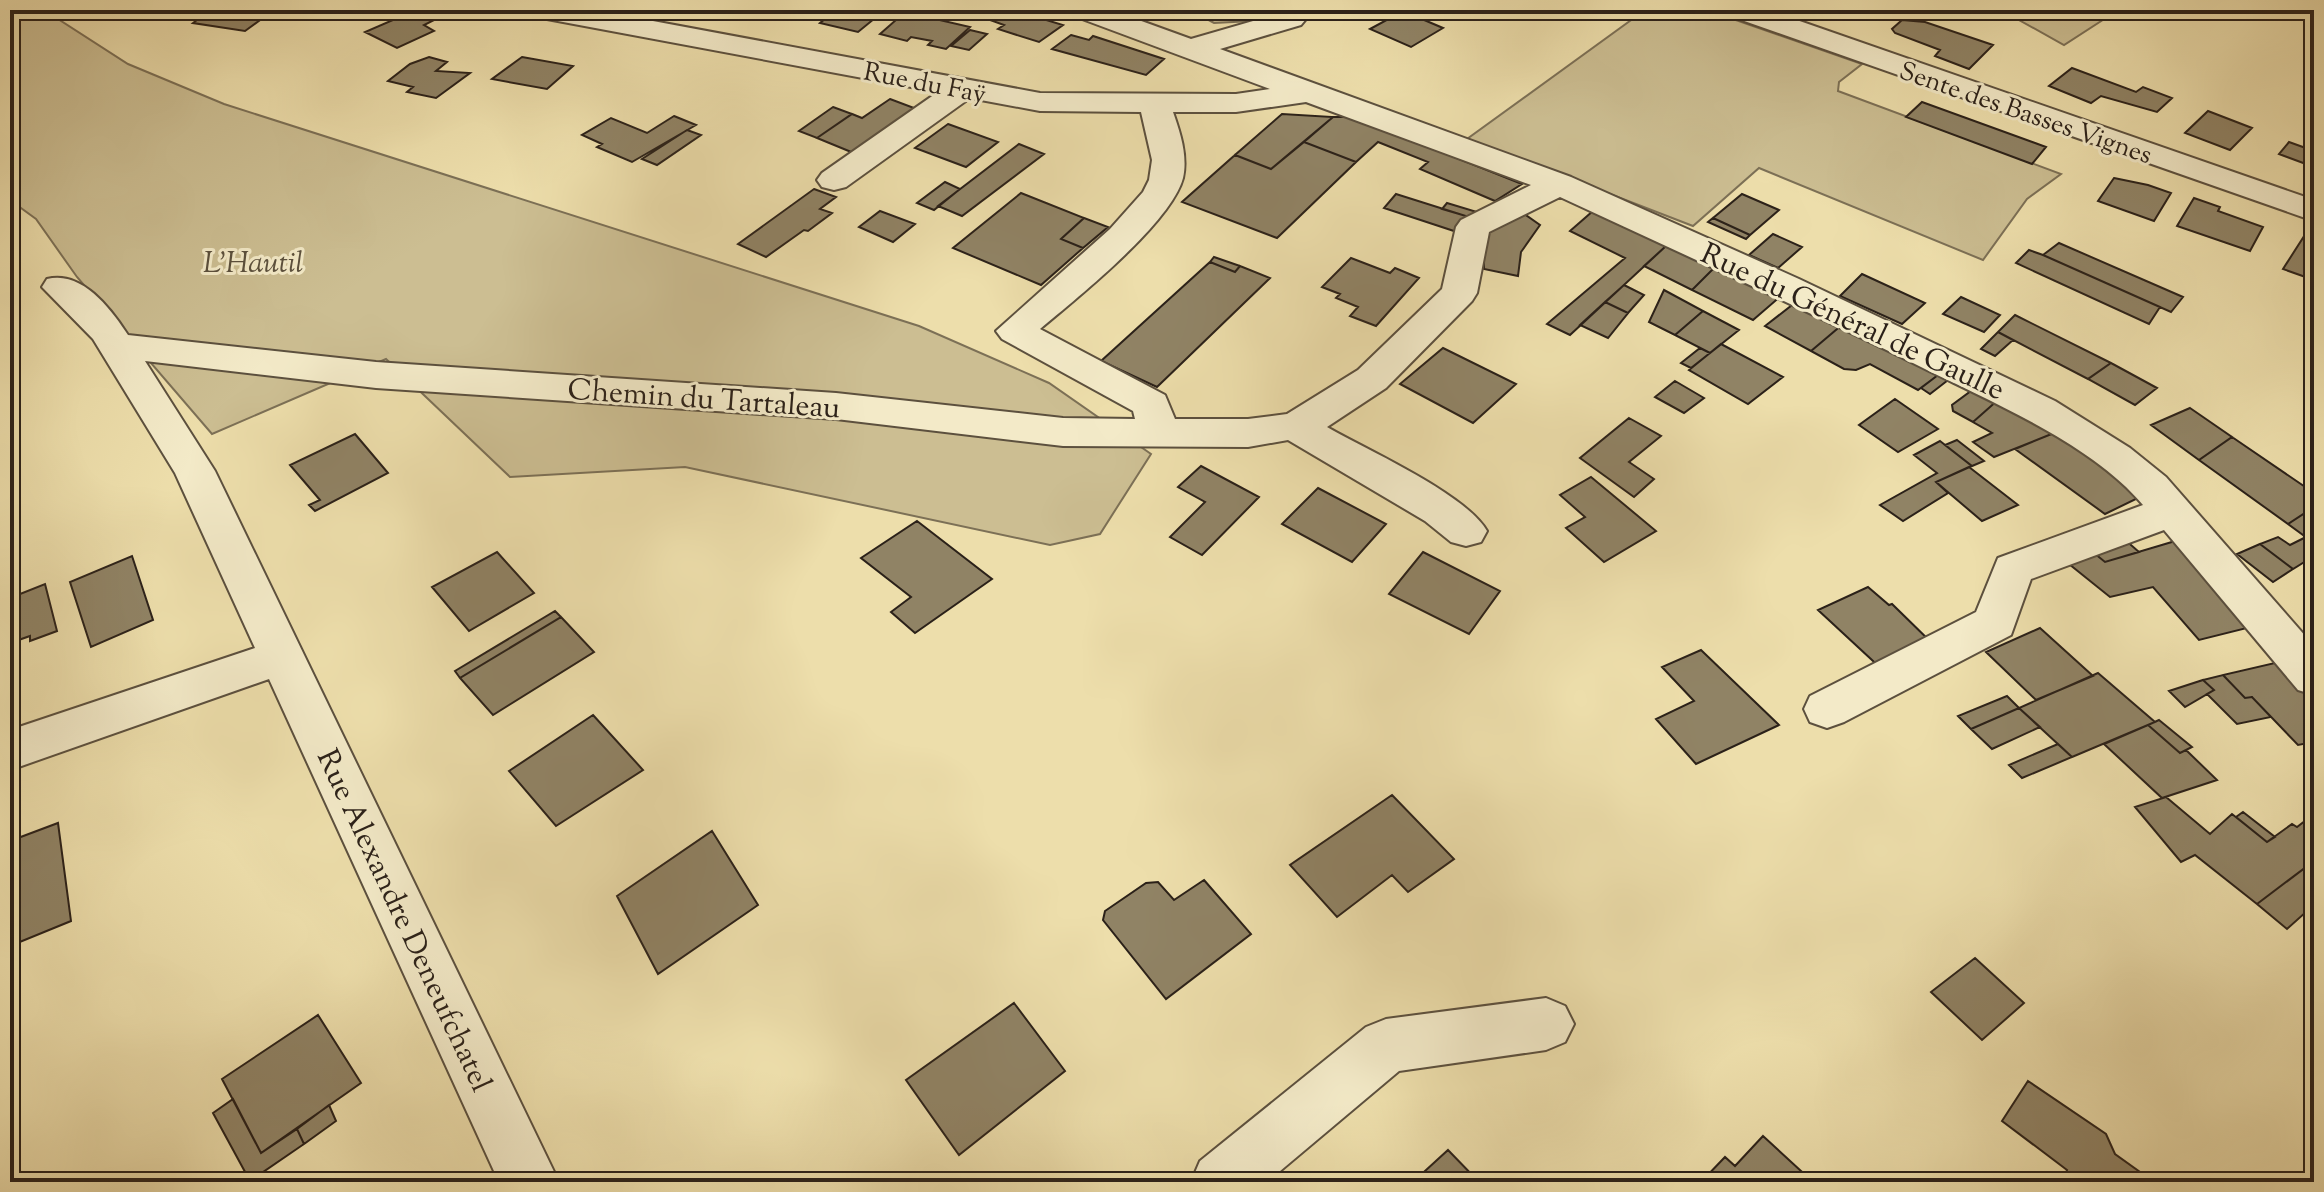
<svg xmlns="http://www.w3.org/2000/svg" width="2324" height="1192" font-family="'Sorts Mill Goudy',serif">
  <rect width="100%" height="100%" fill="#eddeab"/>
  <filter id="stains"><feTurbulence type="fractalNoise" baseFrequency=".0025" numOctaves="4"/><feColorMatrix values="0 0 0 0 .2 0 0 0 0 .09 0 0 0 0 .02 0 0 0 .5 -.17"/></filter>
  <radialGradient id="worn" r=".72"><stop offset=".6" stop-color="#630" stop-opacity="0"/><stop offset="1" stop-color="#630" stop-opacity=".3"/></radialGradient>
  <path fill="#ccbe92" stroke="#7c7056" stroke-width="2" d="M10 10H44L128 64 224 104 919 326 1049 383 1151 454 1100 534 1050 545 685 467 510 477 386 359 212 434 77 277 36 219 10 200Z
    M1190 10H1298L1253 21 1214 23Z
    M1645 10H1707L1862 64 1839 82 1838 91 2061 174 2027 199 1983 260 1759 168 1693 226 1467 139Z
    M2001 10H2102L2112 14 2064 45Z"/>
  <path fill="#908365" stroke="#2b2119" stroke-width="2" d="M210 10H262L271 12 245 31 193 23Z
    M416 10H438L446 14 424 25 434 31 397 48 365 32Z
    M836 10H864L880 14 858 32 820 23Z
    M1004 10H1013L1063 25 1039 42 998 29 1004 25 990 20Z
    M1403 11 1443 28 1411 47 1370 29Z
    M905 12 970 27 946 49 928 45 932 41 911 37 907 41 880 34Z
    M1902 20 1925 22 1993 45 1969 69 1935 56 1940 50 1895 33 1892 29Z
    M970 30 987 34 969 50 951 46Z
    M1071 35 1089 40 1093 36 1164 59 1146 75 1052 49Z
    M429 57 447 62 436 71 470 73 436 98 407 92 413 87 388 81 410 64Z
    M522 57 573 66 547 89 492 79Z
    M2072 68 2136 92 2143 87 2172 98 2157 112 2101 96 2091 103 2049 86Z
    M890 99 922 111 861 156 817 138 852 114 862 118Z
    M1922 102 2046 147 2032 164 1906 117Z
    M833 107 852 114 817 138 799 131Z
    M2208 111 2252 128 2230 150 2185 133Z
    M1282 114 1333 117 1271 169 1235 155Z
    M674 116 696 125 632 162 597 147 602 144 582 135 611 118 647 133Z
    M1333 117H1354L1522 184 1495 201 1420 169 1428 162 1378 142 1356 162 1304 142Z
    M948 124 998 142 966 167 915 148Z
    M687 130 701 135 657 165 642 159Z
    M1304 142 1356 162 1277 238 1182 202 1235 155 1271 169Z
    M2289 142 2314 151V167L2279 154Z
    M1019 144 1044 154 962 216 938 206Z
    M2114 178 2148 185 2171 193 2154 221 2098 201Z
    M945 182 960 189 934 210 917 203Z
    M814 189 836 197 820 209 832 213 808 231 804 230 766 257 738 244Z
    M1021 193 1084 218 1061 239 1083 248 1041 285 953 248Z
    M1396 194 1469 217 1457 232 1384 208Z
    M1742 194 1779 210 1750 235 1713 218Z
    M2194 198 2220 207 2218 211 2263 227 2250 251 2177 226Z
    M1447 203 1477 212 1469 217 1442 209Z
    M880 211 915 224 893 242 859 227Z
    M1593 211 1666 246 1570 335 1547 324 1625 258 1570 231Z
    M1523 213 1540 225 1521 252 1518 276 1484 269V230Z
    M1084 218 1108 227 1083 248 1061 239Z
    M1713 218 1750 235 1746 239 1708 222Z
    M2308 230 2314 232V280L2283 269Z
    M1773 234 1802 247 1778 268 1749 255Z
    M2059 243 2183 297 2171 312 2043 255Z
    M1666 246 1714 268 1692 290 1644 266Z
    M2029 250 2043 255 2160 307 2149 324 2016 263Z
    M1214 257 1240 266 1235 272 1210 262Z
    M1351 258 1390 273 1395 268 1419 278 1376 326 1350 316 1358 307 1336 298 1340 294 1322 287Z
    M1210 262 1235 272 1240 266 1270 278 1157 387 1101 361Z
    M1714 268 1736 279 1782 295 1753 320 1692 290Z
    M1862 274 1925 303 1902 324 1840 296Z
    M1624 285 1644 295 1628 313 1605 302Z
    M1664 290 1703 311 1675 335 1649 322Z
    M1961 297 2000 315 1984 332 1943 314Z
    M1605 302 1628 313 1608 338 1580 325Z
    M1796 302 1843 324 1811 351 1765 326Z
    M1703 311 1739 330 1710 353 1675 335Z
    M2015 315 2111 363 2088 379 1998 332Z
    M1843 324 1942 372 1918 390 1870 364 1856 370 1844 369 1811 351Z
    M1998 332 2013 340 1995 356 1981 349Z
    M1721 344 1783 377 1748 404 1689 370Z
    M1443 348 1516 384 1473 423 1400 384Z
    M1700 348 1710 353 1691 368 1681 363Z
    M2111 363 2157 388 2135 405 2088 379Z
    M1942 372 1952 377 1930 394 1921 388Z
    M1675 381 1704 398 1684 413 1655 397Z
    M1975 388 1999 399 1973 422 1953 411 1952 405Z
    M1895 399 1938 429 1898 452 1859 425Z
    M1999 399 2054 433 1994 457 1973 442 1992 433 1973 422Z
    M2190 408 2232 437 2199 460 2151 425Z
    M1629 418 1661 436 1629 462 1654 479 1634 497 1580 458Z
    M2054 433 2109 470 2142 496 2105 514 2015 449Z
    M355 434 388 473 315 511 309 505 320 500 290 465Z
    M2232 437 2314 493V507L2288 524 2199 460Z
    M1957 440 1984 461 1972 466 1945 445Z
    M1940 441 1972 466 1936 482 1948 493 1903 521 1880 505 1937 473 1914 455Z
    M1201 466 1259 497 1202 555 1170 537 1205 502 1178 487Z
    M1969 467 2018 505 1982 521 1936 482Z
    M1591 477 1656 531 1604 562 1566 528 1585 517 1560 495Z
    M1318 488 1386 524 1352 562 1282 524Z
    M2314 507V543L2288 524Z
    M917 521 992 579 915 633 891 612 911 597 861 558Z
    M2278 537 2290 545 2306 537 2314 542V556L2293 569 2260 544Z
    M2123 538 2139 552 2105 562 2089 549Z
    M2182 539 2247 628 2199 640 2153 587 2110 597 2064 560 2089 549 2105 562Z
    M2260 544 2293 569 2273 582 2237 554Z
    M497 552 534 593 469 631 432 587Z
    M1423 552 1500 591 1469 634 1389 594Z
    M132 556 153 620 91 647 70 582Z
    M45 584 57 631 30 641V636L10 643V598Z
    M1868 587 1889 605 1892 604 1937 648 1886 673 1818 610Z
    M555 611 561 617 460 678 455 671Z
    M561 617 594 652 493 715 460 678Z
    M2040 628 2093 676 2036 700 1986 652Z
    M1701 650 1779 725 1696 764 1656 719 1694 701 1662 667Z
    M2279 662 2314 700V742L2298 745 2252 697 2245 698 2223 675Z
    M2098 673 2155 722 2072 757 2019 708Z
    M2223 675 2245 698 2252 697 2271 717 2237 724 2207 694 2214 690 2203 680Z
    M2203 680 2214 690 2185 707 2169 691Z
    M2007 696 2019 708 1971 729 1958 716Z
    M2019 708 2040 727 1992 749 1971 729Z
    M593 715 643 770 556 826 509 771Z
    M2159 720 2192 747 2180 753 2148 725Z
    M2148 725 2180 753 2186 750 2217 780 2162 798 2104 744Z
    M2058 744 2072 757 2022 778 2009 765Z
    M1392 795 1454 859 1408 892 1392 875 1337 917 1290 865Z
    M2166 797 2210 834 2232 814 2267 842 2292 824 2297 827 2314 814V861L2257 904 2195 855 2181 862 2135 807Z
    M2243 812 2275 837 2267 842 2236 817Z
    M58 823 71 921 10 946V841Z
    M712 831 758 905 658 974 617 896Z
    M2314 861V917L2307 911 2287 929 2257 904Z
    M1204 880 1251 934 1166 999 1103 920 1105 911 1146 883 1158 882 1174 900Z
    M1975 958 2024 1003 1982 1040 1931 992Z
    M1014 1003 1065 1071 959 1155 906 1080Z
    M318 1015 361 1083 261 1153 222 1079Z
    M2028 1081 2106 1134 2115 1154 2154 1182H2061L2067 1170 2002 1121Z
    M233 1099 261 1153 297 1129 304 1144 250 1181 213 1113Z
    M329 1105 336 1121 304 1144 297 1129Z
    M1763 1136 1813 1182H1701L1725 1157 1735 1166Z
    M1448 1150 1479 1182H1413Z"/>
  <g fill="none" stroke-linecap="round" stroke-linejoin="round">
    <defs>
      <path id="minor" d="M533 10H594L1040 93 1236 94 1270 89 1074 16 1070 10H1111L1191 39 1291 10 1301 13 1306 19 1301 25 1220 49 1571 177 1799 279 2055 401 2130 448 2166 477 2314 646V695L2298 690 2164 530 2031 579 2011 635 1844 722 1827 728 1810 722 1804 709 1810 696 1976 612 1998 558 2143 505C2091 443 1989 401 1917 365 1799 307 1679 252 1560 197L1489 232 1477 293 1472 301 1386 388 1327 427C1367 450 1466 494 1487 531L1481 542 1466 546 1451 542 1425 521 1288 440 1248 447 1063 446 836 419 376 388 145 361 215 471 559 1182H499L269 679 10 770V730L255 648 175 473 93 339 42 287 47 279C82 270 111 309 128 335L376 362 836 393 1063 418 1135 419 1133 411 1002 339 996 331 1110 229 1143 192 1149 180 1152 160 1141 112 1040 111 970 98 846 187 834 190 822 187 817 180 822 173 938 92 547 19 537 16ZM1306 102 1531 185 1461 220 1456 227 1442 289 1358 370 1287 414 1248 419H1175L1165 395 1040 329C1077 298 1171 223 1183 178 1188 156 1180 132 1173 112H1236Z
        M1726 10H1768L2314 200V221L1730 16Z
        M1546 998 1565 1006 1574 1024 1565 1042 1546 1050 1399 1071 1267 1182H1191L1200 1161 1366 1027 1386 1019Z"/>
    </defs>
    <use href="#minor" stroke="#5c503e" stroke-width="4"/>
    <use href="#minor" fill="#f3eac8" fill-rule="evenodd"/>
  </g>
  <g text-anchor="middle" stroke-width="6" stroke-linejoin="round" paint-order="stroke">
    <g font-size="26" fill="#2b2119" stroke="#f3eac8">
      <text transform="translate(925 82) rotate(11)" y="9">Rue du Faÿ</text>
      <text transform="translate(2026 112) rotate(19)" y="9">Sente des Basses Vignes</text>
    </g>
    <g font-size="30" font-style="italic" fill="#5b503d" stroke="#f3eac8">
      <text x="253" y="272">L'Hautil</text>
    </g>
    <g font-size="30" fill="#2b2119" stroke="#f3eac8">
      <text transform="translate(1853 321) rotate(25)" y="10">Rue du Général de Gaulle</text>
      <text transform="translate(704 398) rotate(4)" y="10">Chemin du Tartaleau</text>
      <text transform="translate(405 920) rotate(65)" y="10">Rue Alexandre Deneufchatel</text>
    </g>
  </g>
  <rect width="2324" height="1192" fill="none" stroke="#eddeab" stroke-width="40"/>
  <rect x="12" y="12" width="2300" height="1168" fill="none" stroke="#2b2119" stroke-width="4"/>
  <rect x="20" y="20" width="2284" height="1152" fill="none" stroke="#2b2119" stroke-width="2"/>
  <rect width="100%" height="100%" filter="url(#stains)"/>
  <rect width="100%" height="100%" fill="url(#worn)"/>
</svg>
